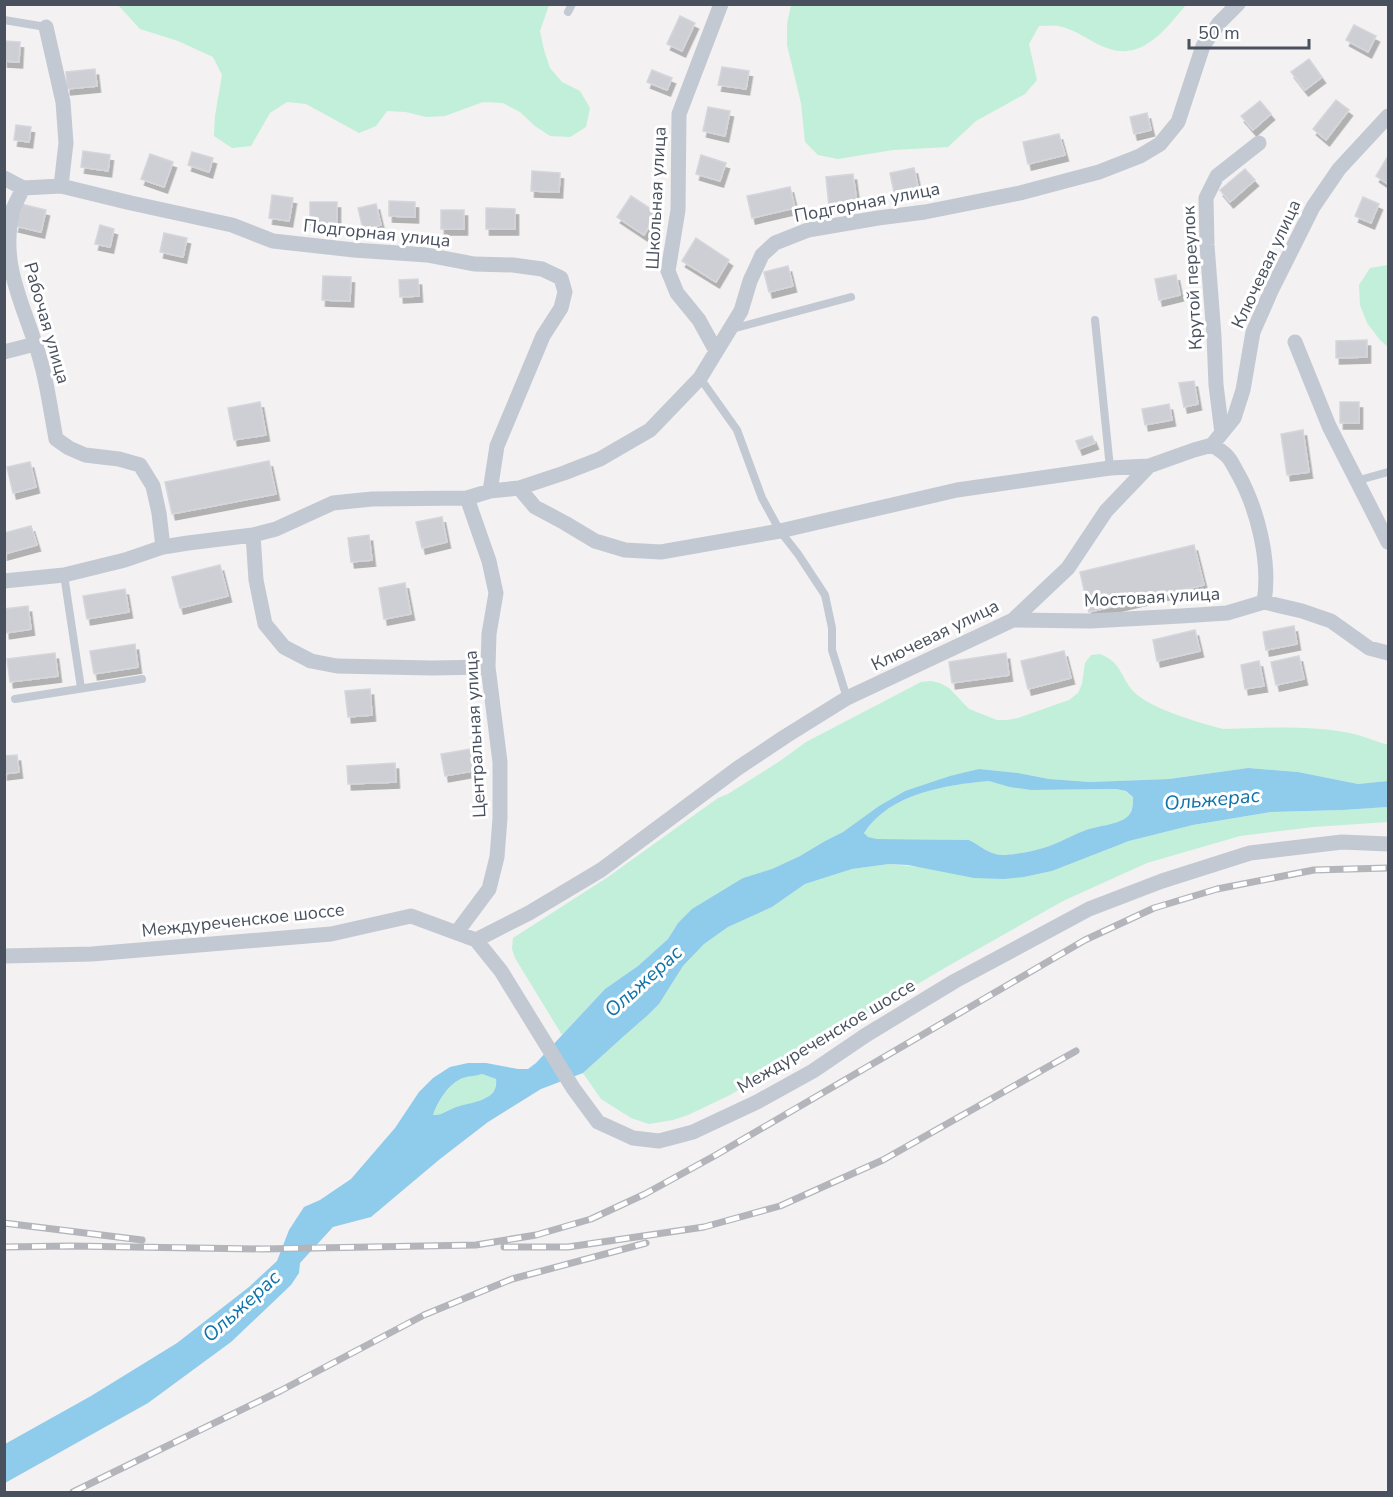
<svg xmlns="http://www.w3.org/2000/svg" width="1393" height="1497" font-family="'Nunito Sans',sans-serif">
  <defs>
    <filter id="shadow"><feDropShadow dx="3.5" dy="6" stdDeviation="0" flood-color="#0004"/></filter>
  </defs>
  <rect width="100%" height="100%" fill="#f3f1f1"/>
  <path fill="#c1efd9" d="M118 5H549L540 31 544 50 550 68 562 82 580 91 590 108 586 127 570 137 550 136 535 126 520 112 503 103 483 102 445 116 426 117 406 112 387 111 376 126 359 133 306 104 287 102 270 113 251 146 232 148 214 136 215 116 222 75 213 57 178 41 140 29Z
    M791 5V4L1186 5C1167 27 1144 60 1110 49 1092 44 1077 29 1058 26 1052 25 1045 26 1039 26L1029 44 1037 80 1025 94 976 121 948 147 893 150 838 159 818 155 805 142 801 103 787 45V24Z
    M1388 265V347L1380 340 1367 323 1360 305 1359 285 1370 268Z
    M1100 654C1122 663 1120 676 1133 691 1148 708 1200 723 1223 729 1263 728 1304 725 1344 732 1358 734 1372 740 1385 744H1388V781L1358 784 1298 772 1248 768 1169 779 1090 782 1049 779 1018 773 979 769 905 791 879 806 843 832 825 841 800 856 772 869 743 878 678 923 668 939 638 966 605 989 562 1035 515 958 512 949 513 938 608 877 718 798 728 794 780 761 806 742 921 682 931 681 940 683 949 688 969 709 997 720H1007L1018 718 1069 700 1078 693 1082 684 1085 663 1091 655Z
    M989 781 1031 790 1116 789 1126 791 1133 797C1133 803 1133 810 1129 815 1122 824 1097 826 1086 830 1074 834 1063 841 1052 845 1041 850 1014 855 1002 855 989 855 980 845 969 840L877 839 867 837 864 833C890 793 945 785 989 781Z
    M1388 807V822L1313 827 1240 836 1147 863 1063 901 948 966 730 1095 688 1115 673 1120 649 1124 631 1118 601 1099 583 1073 624 1036 648 1015 659 1004 683 966 704 944 728 927 772 907 805 884 852 869 889 864 1024 877 1052 871 1129 841 1193 825 1271 812 1343 810Z
    M482 1074 496 1079C498 1102 472 1102 456 1107 448 1110 441 1116 433 1115 438 1102 449 1083 463 1078 469 1076 476 1075 482 1074Z"/>
  <path fill="#8fcbeb" fill-rule="evenodd" d="M1248 768 1298 772 1358 784 1388 781V807L1343 810 1271 812 1193 825 1129 841 1052 871 1024 877 1004 879 974 878 908 865 889 864 852 869 805 884 772 907 728 927 704 944 683 966 659 1004 648 1015 624 1036 583 1073 541 1089 488 1122 440 1159 371 1217 333 1227 300 1263 299 1273 291 1285 231 1342 148 1403 5 1483V1444L91 1396 177 1343 249 1287 277 1261 289 1230 304 1207 320 1200 351 1179 395 1128 419 1092 433 1078 450 1067 468 1063H486L518 1069H528L536 1063 605 989 638 966 668 939 678 923 692 909 743 878 772 869 800 856 825 841 843 832 879 806 905 791 950 776 979 769 1018 773 1049 779 1090 782 1169 779ZM989 781 1010 787 1031 790 1116 789 1126 791 1133 797C1133 803 1133 811 1129 815 1122 824 1097 826 1086 830 1074 834 1063 841 1052 845 1041 850 1014 855 1002 855 989 855 980 845 969 840L877 839 868 837 864 833C890 793 946 785 989 781ZM482 1074 496 1079C499 1101 472 1102 456 1107 448 1110 441 1116 433 1115 438 1101 449 1083 463 1078 469 1076 476 1076 482 1074Z"/>
  <path fill="#cecfd5" stroke="#d5d6dc" stroke-width="1.5" filter="url(#shadow)" d="M680 16 695 23 682 51 667 44Z
    M1354 25 1376 36 1368 52 1346 40Z
    M4 41 20 42 19 62 4 61Z
    M1309 59 1322 77 1305 90 1291 72Z
    M722 67 749 71 746 89 718 85Z
    M95 69 97 86 67 89 66 72Z
    M652 70 672 78 667 90 647 82Z
    M1336 100 1349 110 1326 140 1313 129Z
    M1260 101 1271 114 1253 130 1241 116Z
    M708 107 730 111 725 136 703 131Z
    M1147 113 1151 130 1134 134 1130 117Z
    M16 125 31 127 29 142 14 140Z
    M1059 134 1065 155 1028 164 1023 142Z
    M83 151 110 155 108 171 81 167Z
    M192 152 213 158 209 172 188 165Z
    M150 154 173 162 164 187 141 179Z
    M701 155 726 163 720 181 696 174Z
    M1388 156V184L1376 176Z
    M914 168 918 187 894 192 890 173Z
    M1245 169 1255 180 1230 202 1220 190Z
    M532 171 560 173 559 192 531 191Z
    M853 174 857 203 829 207 826 177Z
    M790 187 795 208 752 218 747 196Z
    M272 195 293 198 289 221 269 218Z
    M631 196 657 213 644 235 617 217Z
    M1363 197 1379 204 1371 223 1355 216Z
    M389 201 415 202V217L389 216Z
    M310 202H337V225H310Z
    M21 204 46 210 41 232 15 226Z
    M376 204 381 225 363 229 358 208Z
    M486 208 515 209V229H486Z
    M441 210H464V229H441Z
    M100 225 114 229 110 247 95 244Z
    M164 233 187 238 183 257 160 252Z
    M696 238 729 260 716 282 682 261Z
    M788 266 793 286 769 292 764 272Z
    M1176 275 1180 295 1159 300 1155 279Z
    M323 276 351 277 350 301 322 300Z
    M418 279 419 296 400 297 399 280Z
    M1367 340V357L1336 358V341Z
    M1194 381 1198 404 1184 407 1179 383Z
    M260 402 266 435 234 440 228 408Z
    M1340 402H1359V423H1340Z
    M1169 404 1172 420 1145 425 1142 409Z
    M1303 430 1309 472 1287 475 1281 434Z
    M1092 436 1095 443 1079 449 1076 441Z
    M269 461 276 494 172 514 165 482Z
    M30 462 36 487 13 493 7 467Z
    M442 517 447 542 422 548 416 522Z
    M31 526 37 545 4 554V533Z
    M369 535 372 560 351 562 348 538Z
    M1194 545 1204 585 1089 612 1080 572Z
    M220 565 228 596 180 608 172 577Z
    M405 583 411 614 384 619 379 588Z
    M125 589 129 612 87 619 83 596Z
    M28 606 31 629 6 633 4 609Z
    M1294 626 1297 644 1266 650 1263 632Z
    M1195 630 1200 651 1157 661 1153 640Z
    M135 644 138 667 94 674 90 651Z
    M1064 651 1071 678 1028 689 1021 661Z
    M55 653 58 676 10 682 7 659Z
    M1006 653 1009 675 952 683 949 662Z
    M1299 656 1304 679 1276 685 1271 662Z
    M1259 661 1264 686 1245 689 1241 665Z
    M370 689 372 715 348 717 345 691Z
    M470 749 473 771 445 776 441 754Z
    M17 755 19 772 4 774V756Z
    M395 763 396 782 348 784 347 766Z"/>
  <g fill="none" stroke-linecap="round" stroke-linejoin="round">
    <path stroke="#c2c9d2" stroke-width="8" d="M568 12 572 4
      M4 20 46 27
      M1095 320 1110 468
      M732 329 851 297
      M700 378 737 430 762 498 780 531 798 554 825 595 832 628V650L847 698
      M1356 481 1388 472
      M64 575 81 688
      M15 699 142 679"/>
    <path stroke="#c2c9d2" stroke-width="15" d="M46 27 63 102 66 143 61 186
      M4 178 23 188 61 186 131 203 232 225 273 241 354 250 427 255 474 264 513 265 542 269 561 278 565 292 561 308 543 336 497 446 490 491
      M23 188C20 195 16 202 13 209 0 261 20 297 35 343 46 374 50 407 56 439L69 448 85 455 119 459 140 465 153 486 159 513 163 547
      M1295 342 1329 426 1388 542
      M716 351 699 320 677 293 668 271 678 210 679 114 721 4
      M4 352 35 344
      M1222 433 1216 385 1214 336 1207 245 1206 198 1217 176 1259 143
      M1212 445C1217 448 1223 452 1227 456 1231 460 1234 467 1237 472 1257 507 1271 561 1264 602
      M519 488 535 507 565 523 595 541 625 550 661 552 780 531 957 490 1110 468 1149 466
      M467 498 490 491 519 488 564 473 600 459 650 430 700 378 741 311 750 281 762 255 775 243 808 230 878 218 925 212 1020 193 1099 172 1140 156 1160 144 1178 122 1203 46 1219 23 1238 4
      M253 535 256 580 265 624 284 647 311 661 337 666 432 668 488 667
      M4 581 64 575 125 560 163 547 188 543 253 535 276 529 333 503 372 499 467 498 489 561 496 593 489 634 488 667 500 762V818L497 857 489 889 457 932
      M1013 620 1090 621 1181 616 1227 613 1264 602 1302 611 1331 621 1369 648 1388 653
      M476 940 529 913 601 870 738 768 786 736 847 698 1013 620 1068 568 1106 511 1149 466 1194 450 1212 445 1234 418 1243 390 1253 332 1271 291 1313 207 1339 169 1388 116
      M4 956 92 954 331 934 411 916 476 940 501 971 573 1088 598 1122 633 1138 659 1141 693 1132 757 1102 813 1071 866 1035 955 981 1089 909 1162 881 1250 853 1342 842 1388 844"/>
    <defs>
      <path id="rail" d="M4 1223 142 1240
        M4 1247 70 1246 263 1249 476 1245 536 1235 591 1219 645 1194 716 1155 1085 940 1154 908 1217 889 1314 870 1388 868
        M504 1247H568L704 1227 780 1206 883 1160 1076 1051
        M73 1492 280 1391 424 1315 512 1279 646 1243"/>
    </defs>
    <use href="#rail" stroke="#b3b5bb" stroke-width="7"/>
    <use href="#rail" stroke="#fff" stroke-width="4.5" stroke-dasharray="14" stroke-linecap="butt"/>
  </g>
  <g text-anchor="middle" stroke-width="6" stroke-linejoin="round" paint-order="stroke">
    <g font-size="18" fill="#49515e" stroke="#fff">
      <text transform="translate(656 198) rotate(-87)" y="6">Школьная улица</text>
      <text transform="translate(867 202) rotate(-11)" y="6">Подгорная улица</text>
      <text transform="translate(377 233) rotate(6)" y="6">Подгорная улица</text>
      <text transform="translate(1266 264) rotate(-65)" y="6">Ключевая улица</text>
      <text transform="translate(1192 278) rotate(-93)" y="6">Крутой переулок</text>
      <text transform="translate(47 323) rotate(74)" y="6">Рабочая улица</text>
      <text transform="translate(1152 597) rotate(-3)" y="6">Мостовая улица</text>
      <text transform="translate(935 635) rotate(-26)" y="6">Ключевая улица</text>
      <text transform="translate(475 734) rotate(-93)" y="6">Центральная улица</text>
      <text transform="translate(243 920) rotate(-6)" y="6">Междуреченское шоссе</text>
      <text transform="translate(826 1036) rotate(-31)" y="6">Междуреченское шоссе</text>
    </g>
    <g font-size="20" font-style="italic" fill="#0f74aa" stroke="#fff">
      <text transform="translate(1212 799) rotate(-5)" y="7">Ольжерас</text>
      <text transform="translate(643 981) rotate(-42)" y="7">Ольжерас</text>
      <text transform="translate(241 1306) rotate(-42)" y="7">Ольжерас</text>
    </g>
  </g>
  <rect width="1393" height="1497" fill="none" stroke="#49515e" stroke-width="12"/>
  <path d="M1189 39v9h120v-9" fill="none" stroke="#49515e" stroke-width="3"/>
  <text x="1198" y="39" font-size="18" fill="#49515e" stroke="#ffffff" stroke-width="4.5" paint-order="stroke">50 m</text>
</svg>
